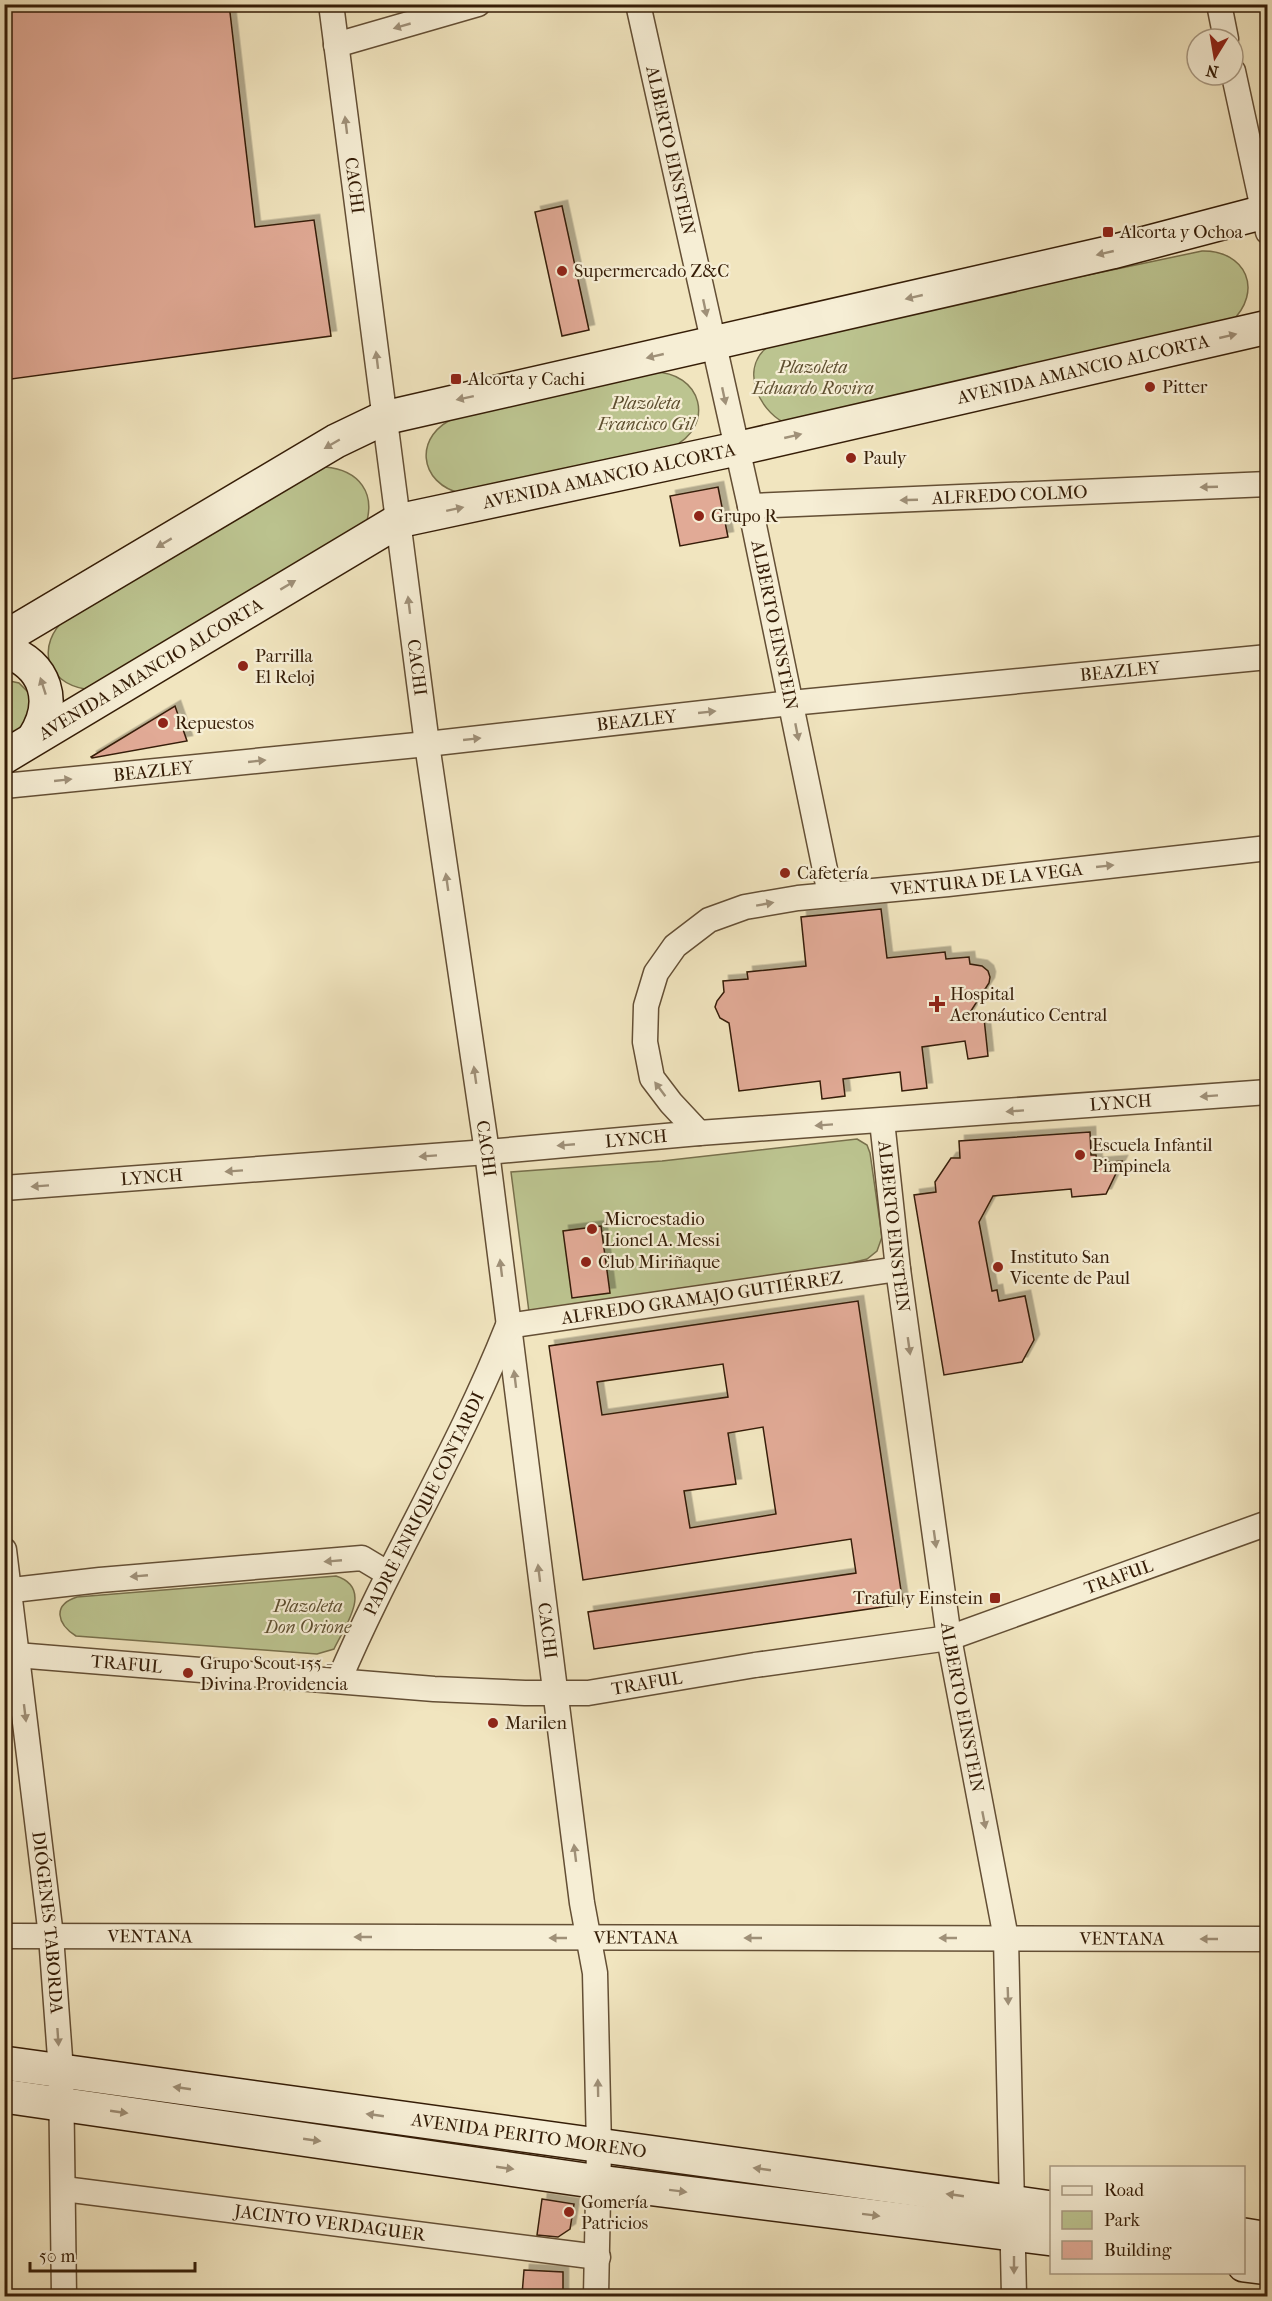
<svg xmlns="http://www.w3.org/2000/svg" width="1272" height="2301" font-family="'IM FELL French Canon',serif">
  <defs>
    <filter id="shadow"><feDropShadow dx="5.5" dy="-5.5" stdDeviation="0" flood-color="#0004"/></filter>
  </defs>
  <rect width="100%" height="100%" fill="#f1e5bf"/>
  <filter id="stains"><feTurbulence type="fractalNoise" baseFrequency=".00333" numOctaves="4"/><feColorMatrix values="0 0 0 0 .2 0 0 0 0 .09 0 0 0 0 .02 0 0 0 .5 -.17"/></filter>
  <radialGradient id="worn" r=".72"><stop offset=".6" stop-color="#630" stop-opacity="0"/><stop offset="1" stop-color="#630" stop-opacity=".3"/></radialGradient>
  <path fill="#bcc490" stroke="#78704c" stroke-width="1.5" d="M1202 251C1246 250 1264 291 1231 322L783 422C759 409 742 372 764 350 769 344 778 342 785 339Z
    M652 372C702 371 717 426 671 448L463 494C417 484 413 434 457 417Z
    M325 467C359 470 377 493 365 527L85 689C45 682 36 645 66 618Z
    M5 680 19 683 32 696 30 722 5 741Z
    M857 1139 867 1145 870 1153 882 1237 877 1251 867 1259 843 1265 675 1292 529 1312 511 1172 662 1161Z
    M336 1576C374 1588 345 1626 334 1649L317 1654 76 1636C57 1624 52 1605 77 1597Z"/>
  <path fill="#e1aa96" stroke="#351d07" stroke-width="1.5" fill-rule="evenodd" filter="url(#shadow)" d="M4 4H229L255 227 314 220 331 336 4 380Z
    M562 206 589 330 562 336 535 212Z
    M718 487 728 537 680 546 670 496Z
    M175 706 187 741 92 758 91 757Z
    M881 909 887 958 945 952 946 959 969 957 970 964 982 966 988 971 990 977 989 983 965 1020 984 1018 988 1056 968 1059 965 1041 922 1047 927 1088 902 1091 900 1072 843 1079 845 1096 822 1099 820 1081 739 1091 729 1023 720 1018 715 1007 717 1001 724 992 723 981 748 979 747 972 806 966 801 917Z
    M1090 1132 1091 1155H1096L1097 1163 1122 1161 1106 1194 1072 1197 1071 1189 993 1196 979 1222 992 1291 997 1290 999 1301 1025 1296 1034 1340 1022 1362 944 1375 914 1195 936 1192 935 1182 951 1158H960L959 1141Z
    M601 1226 610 1293 572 1298 563 1231Z
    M858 1301 903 1604 594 1649 588 1612 856 1573 851 1539 583 1580 549 1346ZM723 1364 728 1397 602 1415 597 1382ZM763 1427 776 1514 690 1528 684 1491 736 1484 728 1433Z
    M542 2199 574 2204 570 2229 558 2237 537 2235Z
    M524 2270 563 2272V2295H522Z"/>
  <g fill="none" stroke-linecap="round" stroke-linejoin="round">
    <defs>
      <g id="street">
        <path id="s1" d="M331 4 427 744 487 1152 582 1903 595 1973 599 2147 596 2296"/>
        <path id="s2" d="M638 4 750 506 830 894"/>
        <path d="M1219 4 1226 39"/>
        <path d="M336 45 478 4"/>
        <path d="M1233 71 1268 232"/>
        <path id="s3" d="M750 506 1268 484"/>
        <path id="s4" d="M4 786 427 744 791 703 1268 657"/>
        <path id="s5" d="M882 1121 898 1269 949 1638 1006 1938 1014 2296"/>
        <path id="s6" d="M699 1133 671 1103 652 1078 645 1042 646 1006 656 973 675 946 709 920 745 907 798 898 948 884 1268 848"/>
        <path id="s7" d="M4 1188 487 1152 699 1133 1268 1092"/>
        <path id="s8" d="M508 1326 898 1269"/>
        <path id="s9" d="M4 1550 51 1936 61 2071 64 2296"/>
        <path d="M4 1591 100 1580 362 1558 387 1573"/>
        <path id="s10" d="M4 1654 434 1689 525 1693H588L755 1665 949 1638 1268 1523"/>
        <path id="s11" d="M339 1680C390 1560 459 1449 507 1328"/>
        <path id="s12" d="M4 1936 1268 1939"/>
        <path id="s13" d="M64 2189 598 2257"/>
      </g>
      <g id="secondary">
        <path d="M4 638 336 441 384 418 1112 252 1268 211"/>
        <path d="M4 650C47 665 57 702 34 738"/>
        <path id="s14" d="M4 757 398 521 736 449 1268 327"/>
        <path id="s15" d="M4 2063 1052 2208"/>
        <path d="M4 2096 599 2182 1052 2239"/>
        <path d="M1244 2235 1268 2239"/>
        <path d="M1244 2265 1268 2268"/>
      </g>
    </defs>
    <use href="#street" stroke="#644f35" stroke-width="27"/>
    <use href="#secondary" stroke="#351d07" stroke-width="36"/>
    <use href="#street" stroke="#f6eed5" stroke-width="24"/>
    <use href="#secondary" stroke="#f6eed5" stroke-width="33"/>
  </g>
  <defs><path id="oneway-solid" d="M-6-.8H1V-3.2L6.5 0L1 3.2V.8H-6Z" transform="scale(1.5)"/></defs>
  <g fill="#9f9078">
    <use href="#oneway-solid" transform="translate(402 26) rotate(164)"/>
    <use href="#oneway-solid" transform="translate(346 125) rotate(-97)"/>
    <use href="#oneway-solid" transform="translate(1105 253) rotate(167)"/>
    <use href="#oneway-solid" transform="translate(914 297) rotate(167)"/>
    <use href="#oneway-solid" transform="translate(705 308) rotate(78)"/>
    <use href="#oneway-solid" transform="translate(1228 336) rotate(-13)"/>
    <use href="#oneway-solid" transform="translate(655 356) rotate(167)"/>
    <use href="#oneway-solid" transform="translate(377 360) rotate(-97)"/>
    <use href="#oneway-solid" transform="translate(724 396) rotate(78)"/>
    <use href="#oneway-solid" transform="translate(465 398) rotate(168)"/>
    <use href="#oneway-solid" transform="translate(793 436) rotate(-13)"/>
    <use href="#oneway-solid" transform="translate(332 444) rotate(150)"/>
    <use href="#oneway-solid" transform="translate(1209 487) rotate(178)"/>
    <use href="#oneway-solid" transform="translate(909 500) rotate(178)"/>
    <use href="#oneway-solid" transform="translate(455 509) rotate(-12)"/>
    <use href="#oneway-solid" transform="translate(164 543) rotate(149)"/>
    <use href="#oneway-solid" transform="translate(288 585) rotate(-31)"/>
    <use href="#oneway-solid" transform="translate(409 605) rotate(-97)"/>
    <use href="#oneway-solid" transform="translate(43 686) rotate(-108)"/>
    <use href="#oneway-solid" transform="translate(707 712) rotate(-6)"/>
    <use href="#oneway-solid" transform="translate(797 732) rotate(79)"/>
    <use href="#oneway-solid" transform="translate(472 739) rotate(-6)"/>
    <use href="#oneway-solid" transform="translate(257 761) rotate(-6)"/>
    <use href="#oneway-solid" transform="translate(63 780) rotate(-6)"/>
    <use href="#oneway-solid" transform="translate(1105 866) rotate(-6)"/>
    <use href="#oneway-solid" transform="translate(447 882) rotate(-98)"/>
    <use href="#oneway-solid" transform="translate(765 904) rotate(-10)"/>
    <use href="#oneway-solid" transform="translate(475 1075) rotate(-98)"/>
    <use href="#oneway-solid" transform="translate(660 1089) rotate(-127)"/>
    <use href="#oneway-solid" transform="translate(1209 1096) rotate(176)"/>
    <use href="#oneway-solid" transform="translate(1015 1111) rotate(176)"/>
    <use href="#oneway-solid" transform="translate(824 1125) rotate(176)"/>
    <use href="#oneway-solid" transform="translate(566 1145) rotate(175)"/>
    <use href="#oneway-solid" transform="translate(428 1156) rotate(176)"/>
    <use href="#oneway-solid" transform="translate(234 1171) rotate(176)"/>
    <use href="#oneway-solid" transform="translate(40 1186) rotate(176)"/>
    <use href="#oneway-solid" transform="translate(501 1268) rotate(-97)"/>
    <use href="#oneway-solid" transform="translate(909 1346) rotate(82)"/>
    <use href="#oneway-solid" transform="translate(515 1379) rotate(-97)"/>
    <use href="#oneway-solid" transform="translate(935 1539) rotate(82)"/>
    <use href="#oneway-solid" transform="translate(333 1561) rotate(175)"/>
    <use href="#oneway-solid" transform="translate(539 1573) rotate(-97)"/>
    <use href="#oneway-solid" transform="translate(139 1576) rotate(175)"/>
    <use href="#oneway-solid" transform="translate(25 1713) rotate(83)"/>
    <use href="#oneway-solid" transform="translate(984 1820) rotate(79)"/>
    <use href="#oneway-solid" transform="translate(575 1853) rotate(-97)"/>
    <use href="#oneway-solid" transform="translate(363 1937) rotate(-180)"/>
    <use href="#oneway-solid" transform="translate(558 1938) rotate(-180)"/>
    <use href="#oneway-solid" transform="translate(753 1938) rotate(180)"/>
    <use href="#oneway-solid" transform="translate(948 1938) rotate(180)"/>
    <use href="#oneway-solid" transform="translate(1209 1939) rotate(-180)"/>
    <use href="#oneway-solid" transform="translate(1008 1996) rotate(88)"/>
    <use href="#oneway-solid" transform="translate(58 2037) rotate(86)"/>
    <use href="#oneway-solid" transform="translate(182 2088) rotate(-172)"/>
    <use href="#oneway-solid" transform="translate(598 2088) rotate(-91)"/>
    <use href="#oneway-solid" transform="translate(119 2112) rotate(8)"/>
    <use href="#oneway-solid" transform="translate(375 2115) rotate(-172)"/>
    <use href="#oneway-solid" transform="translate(312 2140) rotate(8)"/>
    <use href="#oneway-solid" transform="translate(505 2168) rotate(8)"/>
    <use href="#oneway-solid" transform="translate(762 2169) rotate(-172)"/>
    <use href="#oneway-solid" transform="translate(678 2191) rotate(7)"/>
    <use href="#oneway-solid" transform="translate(955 2195) rotate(-172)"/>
    <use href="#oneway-solid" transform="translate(871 2215) rotate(7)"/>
    <use href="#oneway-solid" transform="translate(1014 2265) rotate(90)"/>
  </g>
  <g fill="#8f2418" stroke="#f6eed5" stroke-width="2">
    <rect x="1102" y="226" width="12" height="12" rx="3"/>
    <circle cx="562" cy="271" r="6"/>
    <rect x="450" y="373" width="12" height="12" rx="3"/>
    <circle cx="1150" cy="387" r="6"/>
    <circle cx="851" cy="458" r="6"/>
    <circle cx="699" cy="516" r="6"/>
    <circle cx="243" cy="666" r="6"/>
    <circle cx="163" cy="723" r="6"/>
    <circle cx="785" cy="873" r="6"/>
    <path d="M934 995h6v6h6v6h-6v6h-6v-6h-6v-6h6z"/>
    <circle cx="1080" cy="1155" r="6"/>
    <circle cx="592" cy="1229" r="6"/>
    <circle cx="586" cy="1262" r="6"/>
    <circle cx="998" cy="1267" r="6"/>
    <rect x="989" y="1592" width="12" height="12" rx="3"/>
    <circle cx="188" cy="1673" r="6"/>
    <circle cx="493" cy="1723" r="6"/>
    <circle cx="569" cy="2212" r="6"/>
  </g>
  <g text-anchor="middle" stroke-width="4.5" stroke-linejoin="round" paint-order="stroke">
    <g font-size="18" fill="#351d07" stroke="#f6eed5">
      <text dy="6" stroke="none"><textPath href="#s2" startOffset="150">ALBERTO EINSTEIN</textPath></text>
      <text dy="6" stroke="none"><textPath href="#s1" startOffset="183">CACHI</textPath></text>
      <text dy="6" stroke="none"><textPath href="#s14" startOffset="1161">AVENIDA AMANCIO ALCORTA</textPath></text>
      <text dy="6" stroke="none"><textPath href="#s14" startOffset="675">AVENIDA AMANCIO ALCORTA</textPath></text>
      <text dy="6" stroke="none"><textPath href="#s3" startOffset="260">ALFREDO COLMO</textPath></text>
      <text dy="6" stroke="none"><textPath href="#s2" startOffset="636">ALBERTO EINSTEIN</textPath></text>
      <text dy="6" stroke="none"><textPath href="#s14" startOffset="171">AVENIDA AMANCIO ALCORTA</textPath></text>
      <text dy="6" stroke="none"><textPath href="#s1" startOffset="669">CACHI</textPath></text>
      <text dy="6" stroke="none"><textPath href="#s4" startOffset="1122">BEAZLEY</textPath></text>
      <text dy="6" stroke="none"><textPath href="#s4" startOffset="636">BEAZLEY</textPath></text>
      <text dy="6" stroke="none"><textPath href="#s4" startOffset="150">BEAZLEY</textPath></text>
      <text dy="6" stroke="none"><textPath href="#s6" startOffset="537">VENTURA DE LA VEGA</textPath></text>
      <text dy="6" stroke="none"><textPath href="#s7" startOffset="1120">LYNCH</textPath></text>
      <text dy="6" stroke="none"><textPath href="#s7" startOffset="634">LYNCH</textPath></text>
      <text dy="6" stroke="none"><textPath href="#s1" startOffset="1155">CACHI</textPath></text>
      <text dy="6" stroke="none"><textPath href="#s7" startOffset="148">LYNCH</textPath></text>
      <text dy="6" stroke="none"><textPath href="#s5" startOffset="106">ALBERTO EINSTEIN</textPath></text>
      <text dy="6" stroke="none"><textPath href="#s8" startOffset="196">ALFREDO GRAMAJO GUTIÉRREZ</textPath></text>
      <text dy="6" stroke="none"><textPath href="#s11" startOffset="196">PADRE ENRIQUE CONTARDI</textPath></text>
      <text dy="6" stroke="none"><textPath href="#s10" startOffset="1131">TRAFUL</textPath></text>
      <text dy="6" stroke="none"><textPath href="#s1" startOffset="1641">CACHI</textPath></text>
      <text dy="6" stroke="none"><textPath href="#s10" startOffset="123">TRAFUL</textPath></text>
      <text dy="6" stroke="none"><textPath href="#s10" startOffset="645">TRAFUL</textPath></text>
      <text dy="6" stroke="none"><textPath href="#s5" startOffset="592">ALBERTO EINSTEIN</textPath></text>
      <text dy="6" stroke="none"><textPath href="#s9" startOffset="375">DIÓGENES TABORDA</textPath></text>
      <text dy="6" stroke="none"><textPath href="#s12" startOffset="146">VENTANA</textPath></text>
      <text dy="6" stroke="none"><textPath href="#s12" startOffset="632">VENTANA</textPath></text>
      <text dy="6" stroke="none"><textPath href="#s12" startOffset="1118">VENTANA</textPath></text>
      <text dy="6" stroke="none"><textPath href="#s15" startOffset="530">AVENIDA PERITO MORENO</textPath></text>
      <text dy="6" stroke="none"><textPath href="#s13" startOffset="268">JACINTO VERDAGUER</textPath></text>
    </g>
    <g font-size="18" fill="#351d07" stroke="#f6eed5" text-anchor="start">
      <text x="1120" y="238">Alcorta y Ochoa</text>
      <text x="574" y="277">Supermercado Z&amp;C</text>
      <text x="468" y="385">Alcorta y Cachi</text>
      <text x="1162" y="393">Pitter</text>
      <text x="863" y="464">Pauly</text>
      <text x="711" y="522">Grupo R</text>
      <text x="255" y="662">Parrilla<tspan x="255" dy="21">El Reloj</tspan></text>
      <text x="175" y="729">Repuestos</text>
      <text x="797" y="879">Cafetería</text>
      <text x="950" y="1000">Hospital<tspan x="950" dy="21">Aeronáutico Central</tspan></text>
      <text x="1092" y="1151">Escuela Infantil<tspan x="1092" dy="21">Pimpinela</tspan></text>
      <text x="604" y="1225">Microestadio<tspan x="604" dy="21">Lionel A. Messi</tspan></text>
      <text x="1010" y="1263">Instituto San<tspan x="1010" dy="21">Vicente de Paul</tspan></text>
      <text x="598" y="1268">Club Miriñaque</text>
      <text x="983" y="1604" text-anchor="end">Traful y Einstein</text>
      <text x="200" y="1669">Grupo Scout 155 -<tspan x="200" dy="21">Divina Providencia</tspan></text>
      <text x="505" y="1729">Marilen</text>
      <text x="581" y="2208">Gomería<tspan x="581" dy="21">Patricios</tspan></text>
    </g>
    <g font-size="18" font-style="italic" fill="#5e4f30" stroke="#f6eed5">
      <text x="813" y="373">Plazoleta<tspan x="813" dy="21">Eduardo Rovira</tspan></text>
      <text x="646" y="409">Plazoleta<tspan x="646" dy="21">Francisco Gil</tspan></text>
      <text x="308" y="1612">Plazoleta<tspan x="308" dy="21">Don Orione</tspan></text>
    </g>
  </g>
  <rect width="1272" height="2301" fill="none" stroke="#f1e5bf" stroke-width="24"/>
  <rect x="6" y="6" width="1260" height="2289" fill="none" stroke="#351d07" stroke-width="3"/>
  <rect x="12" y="12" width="1248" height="2277" fill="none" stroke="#351d07" stroke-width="1.5"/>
  <rect x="1050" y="2166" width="195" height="108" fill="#f6eed5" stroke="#a99a83" stroke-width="1.5"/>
  <rect x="1062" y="2186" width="30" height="9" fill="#f6eed5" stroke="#a99a83" stroke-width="1.5"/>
  <text x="1104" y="2196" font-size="18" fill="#351d07">Road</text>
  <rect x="1062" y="2211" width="30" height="18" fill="#bcc490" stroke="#a99a83" stroke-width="1.5"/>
  <text x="1104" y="2226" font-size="18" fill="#351d07">Park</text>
  <rect x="1062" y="2241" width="30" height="18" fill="#e1aa96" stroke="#a99a83" stroke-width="1.5"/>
  <text x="1104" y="2256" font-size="18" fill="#351d07">Building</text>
  <g transform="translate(1215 57) rotate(191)"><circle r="28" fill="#f6eed5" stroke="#a99a83" stroke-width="1.5"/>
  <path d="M0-4.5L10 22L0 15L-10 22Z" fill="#8f2418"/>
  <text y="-9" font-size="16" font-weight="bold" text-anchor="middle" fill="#351d07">N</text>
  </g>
  <path d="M30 2262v9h165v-9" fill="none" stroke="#351d07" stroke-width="3"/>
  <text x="39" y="2262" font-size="18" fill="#351d07" stroke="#f6eed5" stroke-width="4.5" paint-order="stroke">50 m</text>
  <rect width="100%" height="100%" filter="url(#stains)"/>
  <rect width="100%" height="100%" fill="url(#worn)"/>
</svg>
